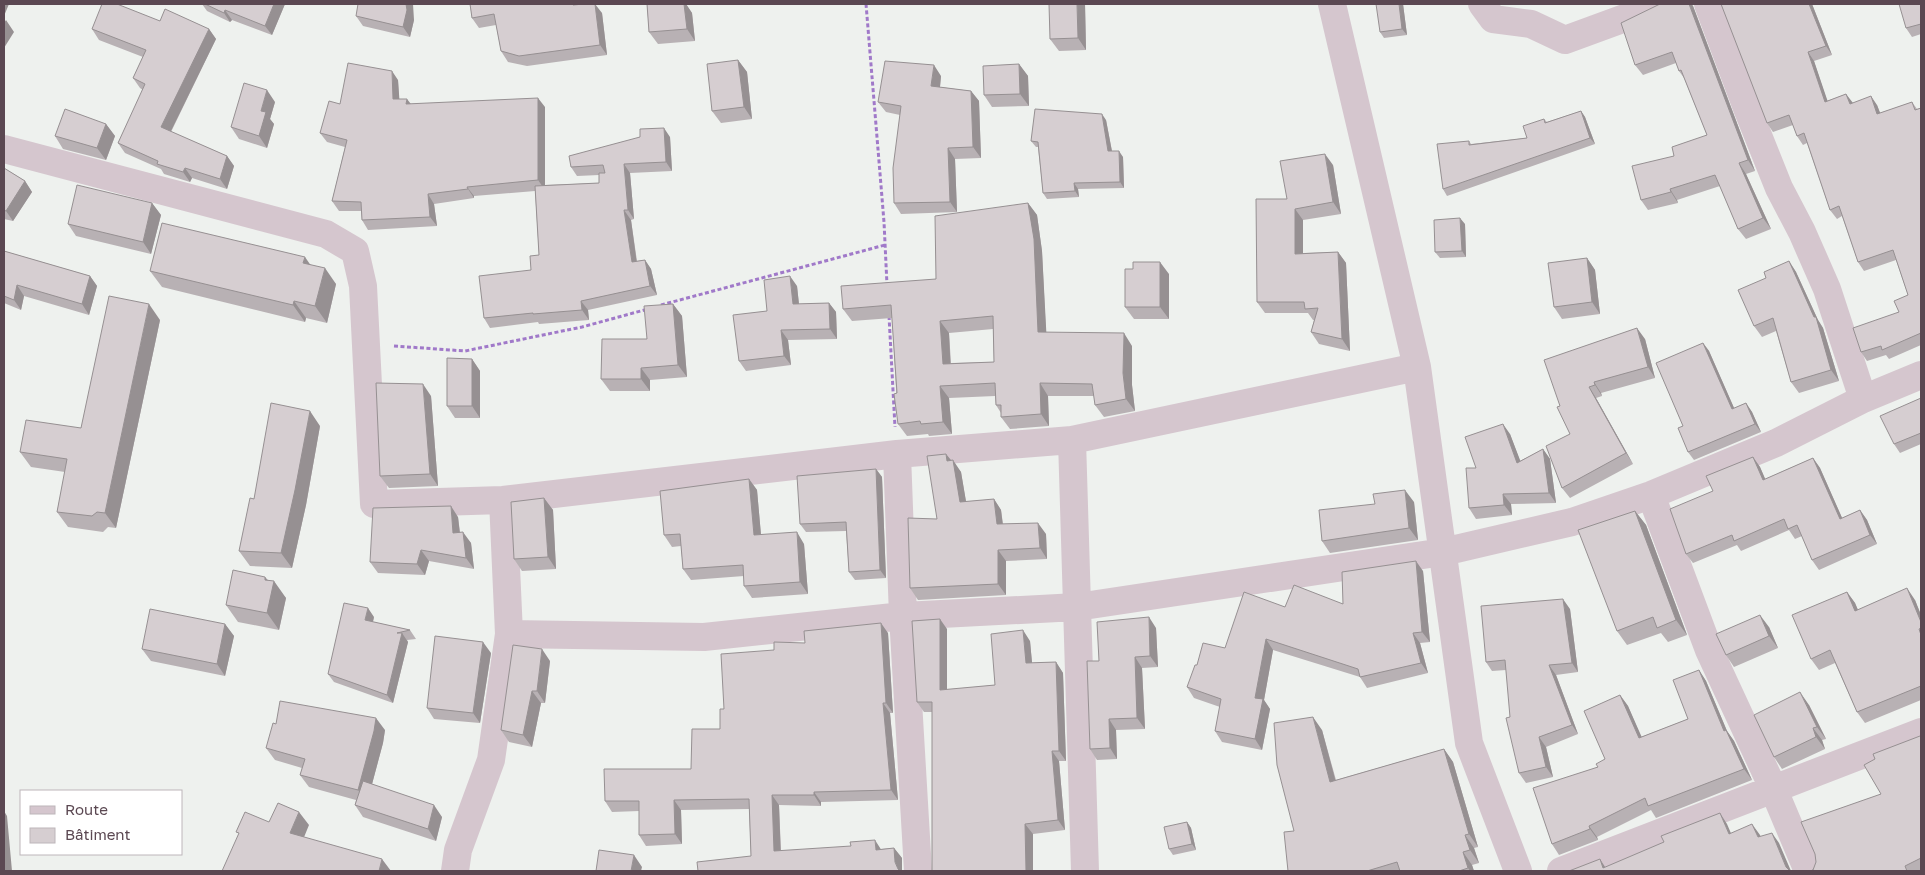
<svg xmlns="http://www.w3.org/2000/svg" width="1925" height="875" font-family="'Golos Text',sans-serif">
  <rect width="100%" height="100%" fill="#eef1ee"/>
  <g fill="none" stroke-linecap="round" stroke-linejoin="round">
    <path stroke="#a079c9" stroke-width="3" stroke-dasharray="4 2.5" stroke-linecap="butt" d="M866 4 884 222 887 285
      M661 305 885 245
      M889 316 895 427
      M394 346 465 351 582 327 648 309"/>
    <path stroke="#d5c6ce" stroke-width="28" d="M1332 4 1417 367 1469 743 1518 871
      M1482 4 1493 19 1531 24 1565 40 1625 18 1655 4
      M1708 4 1747 108 1779 188 1802 232 1827 289 1863 399
      M4 149 326 234 355 251 363 286 374 504 503 500 897 454 1072 440 1417 367
      M1072 440 1085 871
      M897 454 903 616 918 871
      M1651 495 1709 650 1773 788 1808 871
      M509 634 704 637 903 616 1077 607 1443 552 1572 522 1651 495 1776 443 1863 399 1921 375
      M455 871 458 850 491 760 509 634 503 500
      M1561 871 1921 732"/>
  </g>
  <path fill="#b8b1b4" fill-rule="evenodd" d="M202 4H285L272 35 232 20 230 22 207 11Z
    M470 4H578L602 13 607 55 527 66 508 62 501 51 496 25 479 28 472 18Z
    M647 4H686L692 13 695 41 658 44 649 32Z
    M1085 4 1086 50 1059 51 1050 39Z
    M1403 4 1407 35 1384 38 1380 32Z
    M1812 4 1832 55 1814 61 1827 101 1846 94 1852 103 1877 105 1880 113 1912 102 1917 109 1921 108V345L1889 359 1886 355 1867 361 1861 352 1899 312 1908 295 1896 260 1864 271 1858 262 1842 216 1837 219 1830 210 1807 143 1803 145 1797 136 1793 125 1773 132 1767 123Z
    M1921 4V34L1912 37 1906 28Z
    M1693 6 1755 171 1746 174 1771 229 1746 239 1738 229 1720 186 1677 200 1678 203 1648 210 1641 200 1674 156 1707 135 1684 78 1679 71 1676 63 1643 75 1635 65Z
    M356 16 414 20 410 37 363 26Z
    M160 21 209 29 216 39 171 132 227 156 234 166 227 189 192 178 190 182 164 174 161 169 125 153 118 143 143 90 140 88 133 78 143 57 99 40 92 29Z
    M738 60 747 72 752 119 721 123 712 111Z
    M1019 64 1028 76 1029 106 992 107 984 95Z
    M941 76 940 87 971 91 979 101 981 158 955 159 957 212 901 214 894 203 900 115 886 112 878 102Z
    M398 80 399 99 411 104 545 107V185L599 183V175L577 176 571 167 670 137 672 171 630 173 634 219 631 220 637 261 645 260 651 269 657 295 588 310 589 320 539 324 538 322 490 328 484 318 531 270 539 255 535 191 474 196V198L434 204 437 226 368 230 362 220 361 211H339L332 201 345 147 327 142 320 133 340 104Z
    M275 102 270 119 274 124 267 148 239 139 231 127Z
    M1581 111 1585 117 1595 144 1447 196 1443 189 1469 141 1471 144 1527 138 1544 119 1547 122Z
    M1106 120 1112 151 1123 157 1124 188 1078 189 1079 197 1047 199 1043 193 1038 147H1036L1031 141Z
    M106 124 115 136 106 160 63 149 55 136Z
    M1333 165 1341 214 1303 220V253L1338 252 1346 263 1350 351 1319 344 1311 332 1314 320H1313L1308 313H1265L1257 302 1287 199Z
    M4 168 25 181 32 192 13 221 4 219Z
    M152 203 161 215 151 254 76 236 68 224Z
    M1028 203 1037 215 1042 251 1046 333 1132 346V385L1135 411 1104 417 1095 405 1094 396H1048L1049 426 1010 429 1001 417V413L996 405 995 396 949 398 952 434 929 436 928 434 907 436 898 424 892 318 852 321 843 309 936 279ZM993 329 994 362 951 363 949 333Z
    M1465 224 1466 257 1440 258 1435 252Z
    M4 251 90 276 97 286 89 315 24 296 21 310 4 303Z
    M1587 258 1595 270 1600 314 1562 319 1554 307Z
    M1789 261 1796 272 1818 320 1823 328 1839 381 1799 393 1791 382 1776 331 1762 337 1754 326 1766 278Z
    M310 264 336 284 327 323 306 318 305 322 162 287 150 271Z
    M1169 274V319H1134L1125 307Z
    M797 286 799 304 829 303 836 312 837 339 788 340 791 365 746 371 739 361 767 311Z
    M673 304 682 316 687 377 650 380V391H610L601 379 647 339Z
    M160 320 116 528 108 527 103 532 68 527 57 512 65 472 31 467 20 452 81 428Z
    M1645 339 1655 378 1601 393 1602 396 1596 398 1633 464 1570 498 1562 488 1570 434 1560 406Z
    M1703 343 1709 351 1734 408 1746 403 1752 412 1761 432 1694 460 1688 452 1683 426Z
    M472 359 480 371V418H455L447 406Z
    M431 396 438 486 389 488 380 476Z
    M1921 398V444L1900 453 1894 444Z
    M320 426 306 505 292 568 250 566 239 551Z
    M1510 434 1520 461 1543 449 1550 459 1556 503 1511 504 1512 515 1476 519 1469 508 1476 468Z
    M946 454 961 472 966 502 994 499 1001 510 1003 524 1046 534 1047 559 1006 561V595L918 600 910 588 937 519Z
    M1753 457 1760 467 1765 479 1813 458 1820 468 1842 518 1860 510 1867 520 1877 544 1819 570 1812 560 1802 536 1795 539 1789 530 1741 551 1737 545 1693 563 1686 554 1713 491Z
    M876 469 882 477 886 578 855 580 849 572 846 531 806 532 800 524Z
    M749 479 757 490 761 535 804 544 808 594 752 598 744 586V576L691 580 683 569 681 546 672 547 664 535Z
    M544 498 553 510 556 569 522 571 514 559Z
    M1414 502 1418 540 1330 553 1322 541Z
    M1635 511 1646 525 1687 635 1668 642 1661 633 1627 645 1617 631Z
    M458 517 460 532 471 543 474 569 429 561 425 575 378 573 370 562Z
    M1423 571 1430 642 1420 643 1428 673 1367 688 1360 677 1273 650 1264 700 1270 709 1262 750 1222 742 1215 731 1220 707 1194 698 1187 687 1197 665 1225 648 1285 607 1343 604Z
    M265 577 286 598 279 630 238 622 226 605Z
    M1847 592 1855 603 1858 610 1915 600 1921 615V700L1865 723 1857 712 1835 663 1819 670 1811 659Z
    M1570 609 1578 672 1556 675 1578 734 1546 747 1553 777 1526 783 1519 773 1506 670 1492 671 1486 662Z
    M374 617 373 622 410 630 416 639 407 640 408 642 393 703 334 682 328 674Z
    M225 624 234 636 225 676 151 661 142 649Z
    M1769 627 1778 648 1734 667 1726 655Z
    M1156 628 1158 667 1142 668 1145 729 1116 730 1117 759 1097 760 1090 749 1099 661Z
    M947 629V690L995 685 1030 641 1032 663 1056 662 1063 673 1066 761H1059L1065 830 1033 834V871H932V712H924L917 702Z
    M888 633 893 713H890L898 800 821 802V806L779 805 781 851 881 849 894 848 902 858 751 856 749 809 681 810 682 844 646 846 639 835V811L612 812 605 801 691 769 720 729 724 709 774 650 805 643Z
    M491 653 480 723 434 719 427 708Z
    M550 661 545 703H541L532 747 509 742 501 730Z
    M1699 670 1706 681 1727 731 1734 741 1752 780 1656 818 1651 810 1597 837 1598 840 1559 855 1552 844 1598 767 1605 759 1620 695 1628 706 1641 737 1688 719Z
    M1809 705 1826 739 1822 740 1825 749 1782 769 1774 757Z
    M276 724 385 730 383 743 372 784 442 817 436 841 363 817 355 805 356 800 309 787 300 775 302 768 275 760 266 748Z
    M1322 730 1336 780 1444 749 1453 762 1478 847 1474 848 1479 863 1472 865 1474 871H1288L1294 831Z
    M1921 736V871H1811L1881 794Z
    M1187 822 1191 828 1196 850 1173 855 1169 849Z"/>
  <path fill="#969092" d="M4 4H9L4 16Z
    M274 4H285L272 35 265 26Z
    M406 4H413L414 20 410 37 403 27Z
    M595 4 602 13 607 55 600 45Z
    M684 4H686L692 13 695 41 687 29Z
    M1077 4H1085L1086 50 1078 38Z
    M1399 4H1403L1407 35 1402 29Z
    M1689 4H1692L1693 6 1755 171 1748 160Z
    M1809 4H1812L1832 55 1826 46Z
    M225 10 232 20 230 22 224 13Z
    M6 20 14 32 4 48V23Z
    M209 29 216 39 168 137 161 127Z
    M1808 52 1814 61 1831 111 1825 102Z
    M738 60 747 72 752 119 744 107Z
    M1019 64 1028 76 1029 106 1020 94Z
    M934 65 941 76 939 97 931 86Z
    M392 71 398 80 400 108 393 99Z
    M267 90 275 102 270 119 274 124 267 148 259 136 261 111Z
    M971 91 979 101 981 158 973 147Z
    M1846 94 1853 103 1850 104Z
    M1871 96 1877 105 1884 123 1877 114Z
    M538 98 545 107V190L538 180Z
    M407 99 414 108 406 104Z
    M1581 111 1585 117 1595 144 1590 138Z
    M1102 114 1106 120 1113 157 1108 151Z
    M106 124 115 136 106 160 97 148Z
    M664 128 670 137 672 171 666 162Z
    M948 148 955 159 957 212 950 202Z
    M1119 151 1123 157 1124 188 1120 182Z
    M1325 154 1333 165 1341 214 1333 202Z
    M227 156 234 166 227 189 220 179Z
    M1739 163 1746 174 1771 229 1763 218Z
    M624 164 630 173 634 219 628 210Z
    M185 168 192 178 190 182 183 172Z
    M25 181 32 192 13 221 6 211Z
    M1074 183 1078 189 1079 197 1075 191Z
    M467 187 474 196V198L468 189Z
    M1670 189 1677 200 1678 203 1671 192Z
    M428 194 434 204 437 226 430 217Z
    M152 203 161 215 151 254 143 242Z
    M1028 203 1037 215 1042 251 1047 345 1038 332Z
    M1295 209 1303 220V265L1295 254Z
    M624 210 631 220 638 272 632 262Z
    M1460 218 1465 224 1466 257 1462 251Z
    M1338 252 1346 263 1350 351 1342 339Z
    M305 257 316 273 303 263Z
    M1587 258 1595 270 1600 314 1592 302Z
    M645 260 651 269 657 295 650 286Z
    M1789 261 1796 272 1818 320 1823 328 1839 381 1831 370 1814 317Z
    M1160 262 1169 274V319L1160 307Z
    M325 268 336 284 327 323 315 306Z
    M90 276 97 286 89 315 82 304Z
    M790 276 797 286 800 314 793 304Z
    M17 285 24 296 21 310 14 300Z
    M294 301 306 318 305 322 293 305Z
    M581 301 588 310 589 320 582 310Z
    M829 303 836 312 837 339 830 329Z
    M149 304 160 320 116 528 105 513Z
    M673 304 682 316 687 377 678 365Z
    M940 321 949 333 951 376 943 364Z
    M1637 328 1645 339 1655 378 1648 367Z
    M781 330 788 340 791 365 784 356Z
    M1124 333 1132 346V385L1135 411 1126 399 1123 373Z
    M1703 343 1709 351 1738 417 1732 409Z
    M472 359 480 371V418L472 406Z
    M641 368 650 380V391L641 379Z
    M1594 382 1601 393 1602 396 1595 385Z
    M1040 383 1048 396 1049 426 1041 414Z
    M423 384 431 396 438 486 430 474Z
    M940 386 949 398 952 434 943 422Z
    M1589 387 1596 398 1633 464 1626 453Z
    M1746 403 1752 412 1761 432 1755 424Z
    M310 411 320 426 306 505 292 568 281 553Z
    M1503 424 1510 434 1525 473 1517 463Z
    M1543 449 1550 459 1556 503 1549 493Z
    M946 454 954 464 953 460 961 472 968 513 960 502 947 461Z
    M1753 457 1760 467 1770 490 1763 480Z
    M1813 458 1820 468 1847 529 1840 519Z
    M876 469 882 477 886 578 880 570Z
    M749 479 757 490 762 546 754 535Z
    M1405 490 1414 502 1418 540 1409 528Z
    M1503 494 1511 504 1512 515 1504 505Z
    M544 498 553 510 556 569 548 557Z
    M994 499 1001 510 1004 535 997 524Z
    M451 506 458 517 461 544 453 533Z
    M1860 510 1867 520 1877 544 1870 535Z
    M1635 511 1646 525 1687 635 1676 620Z
    M1038 523 1046 534 1047 559 1040 548Z
    M463 532 471 543 474 569 466 558Z
    M797 532 804 544 808 594 800 582Z
    M421 550 429 561 425 575 417 564Z
    M998 550 1006 561V595L998 584Z
    M1416 561 1423 571 1430 642 1422 632Z
    M265 577 272 587 274 581 286 598 279 630 267 613Z
    M1907 588 1915 600 1921 615V622Z
    M1847 592 1855 603 1863 622 1855 611Z
    M1563 599 1570 609 1578 672 1572 663Z
    M368 608 374 617 371 629 365 620Z
    M1760 615 1769 627 1778 648 1769 636Z
    M1149 617 1156 628 1158 667 1150 656Z
    M940 619 947 629V700L940 690Z
    M881 623 888 633 893 713 886 703Z
    M225 624 234 636 225 676 217 664Z
    M1023 630 1030 641 1033 673 1026 663Z
    M402 633 408 642 393 703 387 695Z
    M1413 633 1420 643 1428 673 1421 663Z
    M1266 639 1273 650 1264 700 1270 709 1262 750 1255 739V698Z
    M483 642 491 653 480 723 473 713Z
    M542 649 550 661 545 703 537 691Z
    M1135 657 1142 668 1145 729 1137 718Z
    M1056 662 1063 673 1066 761 1059 751Z
    M1549 665 1556 675 1578 734 1572 725Z
    M1699 670 1706 681 1727 731 1734 741 1752 780 1744 769 1724 731Z
    M532 691 541 703 532 747 523 735Z
    M1800 692 1809 705 1826 739 1817 727Z
    M1620 695 1628 706 1647 749 1639 738Z
    M883 703 890 713 898 800 891 790Z
    M1313 717 1322 730 1339 794 1330 782Z
    M376 718 385 730 383 743 367 803 358 790Z
    M1109 719 1116 730 1117 759 1110 748Z
    M1813 728 1822 740 1825 749 1816 737Z
    M1539 737 1546 747 1553 777 1546 767Z
    M1444 749 1453 762 1478 847 1469 834Z
    M1052 751 1059 761 1065 830 1058 820Z
    M814 792 821 802V806L814 795Z
    M772 795 779 805 781 861 774 851Z
    M674 800 681 810 682 844 675 834Z
    M434 805 442 817 436 841 428 829Z
    M4 811 7 816 12 871H5L4 855Z
    M299 812 309 825 300 847 290 833Z
    M1720 813 1727 824 1736 845 1729 834Z
    M1187 822 1191 828 1196 850 1192 844Z
    M1025 824 1033 834V871H1026Z
    M1752 824 1760 835 1765 848 1758 837Z
    M1589 826 1597 837 1598 840 1590 829Z
    M1772 833 1779 843 1791 871H1790L1786 867Z
    M1465 835 1474 848 1479 863 1470 850Z
    M875 840 882 851 876 850Z
    M894 848 902 858V871H899L898 869 895 862Z
    M1463 852 1472 865 1474 871H1470L1468 868Z
    M634 855 642 867 641 871H631Z
    M382 859 391 871H379Z
    M1600 859 1607 870 1603 868Z"/>
  <path fill="#d6ced1" stroke="#969092" fill-rule="evenodd" d="M102 4H117L160 21 165 9 209 29 161 127 227 156 220 179 185 168 183 172 157 164 158 161 118 143 145 84 133 78 146 50 92 29Z
    M205 4H274L265 26 225 10 224 13Z
    M358 4H406L407 10 403 27 356 16Z
    M470 4H572L573 5 584 4H595L600 45 519 56 501 51 494 14 472 18Z
    M647 4H684L687 29 649 32Z
    M1049 4H1077L1078 38 1050 39Z
    M1376 4H1399L1402 29 1380 32Z
    M1660 4H1689L1748 160 1739 163 1763 218 1738 229 1715 175 1670 189 1671 192 1641 200 1632 166 1674 156 1672 147 1707 135 1681 70 1679 71 1672 52 1635 65 1621 23Z
    M1721 4H1809L1826 46 1808 52 1825 102 1846 94 1850 104 1871 96 1877 114 1912 102 1915 110 1921 108V333L1882 350 1881 346 1861 352 1853 328 1899 312 1894 301 1908 295 1893 250 1858 262 1839 206 1830 210 1804 133 1797 136 1789 115 1767 123Z
    M1899 4H1921V24L1906 28Z
    M738 60 744 107 712 111 707 64Z
    M885 61 934 65 931 86 971 91 973 147 948 148 950 202 894 203 893 168 901 106 878 102Z
    M348 63 392 71 393 99H407L406 104 538 98V180L467 187 468 189 428 194 430 217 362 220 361 202 332 201 347 140 320 133 329 101 340 104Z
    M1019 64 1020 94 984 95 983 66Z
    M244 83 267 90 261 111 266 112 259 136 231 127Z
    M65 109 106 124 97 148 55 136Z
    M1035 109 1102 114 1108 151H1119L1120 182 1074 183 1075 191 1043 193 1038 142 1031 141Z
    M1581 111 1590 138 1443 189 1437 144 1469 141V145L1527 138 1523 126 1544 119 1545 123Z
    M664 128 666 162 624 164 628 210H624L632 262 645 260 650 286 581 301 582 310 533 314V313L484 318 479 276 531 270 530 256 539 255 535 186 599 183V173H605L603 165 571 167 569 156 640 137V129Z
    M1325 154 1333 202 1295 209V254L1338 252 1342 339 1311 332 1318 308 1305 309 1304 302H1257L1256 199H1287L1280 161Z
    M4 168 25 181 6 211 4 210Z
    M77 185 152 203 143 242 68 224Z
    M1028 203 1034 239 1038 332 1124 333 1123 373 1126 399 1095 405 1092 384 1040 383 1041 414 1001 417V405H996L995 383 940 386 943 422 921 424 920 421 898 424 894 394 897 393 891 305 843 309 841 286 936 279 935 216ZM993 316 994 362 943 364 940 321Z
    M1460 218 1462 251 1435 252 1434 220Z
    M162 223 305 257 303 263 325 268 315 306 294 301 293 305 150 271Z
    M4 251 90 276 82 304 17 285 14 300 4 296Z
    M1587 258 1592 302 1554 307 1548 263Z
    M1789 261 1814 317H1816L1831 370 1791 382 1773 318 1754 326 1738 290 1766 278 1764 272Z
    M1133 262H1160V307H1125V269H1133Z
    M790 276 793 304 829 303 830 329 781 330 784 356 739 361 733 315 767 311 764 280Z
    M109 296 149 304 105 513 97 512 92 516 57 512 67 459 20 452 26 420 81 428Z
    M673 304 678 365 641 368V379H601L602 339H647L644 306Z
    M1637 328 1648 367 1594 382 1595 385 1589 387 1626 453 1562 488 1546 446 1570 434 1557 407 1560 406 1544 360Z
    M1703 343 1732 409 1746 403 1755 424 1688 452 1678 428 1683 426 1656 363Z
    M447 358 472 359V406H447Z
    M376 383 423 384 430 474 380 476Z
    M1921 398V433L1894 444 1880 416Z
    M271 403 310 411 295 490 281 553 239 551 250 498 254 499Z
    M1503 424 1517 463 1543 449 1549 493 1503 494 1504 505 1469 508 1466 468H1476L1465 437Z
    M946 454 947 461 953 460 960 502 994 499 997 524 1038 523 1040 548 998 550V584L910 588 908 518 937 519 927 456Z
    M1753 457 1763 480 1813 458 1840 519 1860 510 1870 535 1812 560 1797 525 1788 529 1784 519 1734 541 1732 535 1686 554 1670 509 1713 491 1706 476Z
    M876 469 880 570 849 572 846 522 800 524 797 476Z
    M749 479 754 535 797 532 800 582 744 586 743 565 683 569 680 534 664 535 660 491Z
    M1405 490 1409 528 1322 541 1319 510 1375 504 1373 494Z
    M544 498 548 557 514 559 511 502Z
    M451 506 453 533 463 532 466 558 421 550 417 564 370 562 373 508Z
    M1635 511 1676 620 1657 628 1653 617 1617 631 1578 530Z
    M1416 561 1422 632 1413 633 1421 663 1360 677 1358 669 1266 639 1255 698 1263 699 1255 739 1215 731 1221 699 1187 687 1195 665H1197L1203 643 1225 648 1244 592 1285 607 1294 585 1343 604 1342 572Z
    M233 570 265 577V580L274 581 267 613 226 605Z
    M1907 588 1921 622V628L1919 629 1921 635V686L1857 712 1830 650 1811 659 1792 615 1847 592 1855 611Z
    M1563 599 1572 663 1549 665 1572 725 1539 737 1546 767 1519 773 1506 718 1510 717 1505 660 1486 662 1481 606Z
    M344 603 368 608 365 620 410 630 397 633H402L387 695 328 674Z
    M150 609 225 624 217 664 142 649Z
    M1760 615 1769 636 1726 655 1716 634Z
    M1149 617 1150 656 1135 657 1137 718 1109 719 1110 748 1090 749 1087 661H1099L1097 622Z
    M940 619V690L995 685 991 634 1023 630 1026 663 1056 662 1059 751H1052L1058 820 1025 824 1026 871H932V702H917L912 621Z
    M881 623 886 703H883L891 790 814 792V795H772L774 851 851 846 850 842 875 840 876 850 894 848 895 862 898 869 900 871H698L697 862 751 856 749 799 674 800 675 834 639 835V801H605L604 769H691L692 729H720V709H724L721 654 774 650V642L805 643 804 631Z
    M435 636 483 642 473 713 427 708Z
    M513 645 542 649 537 691H532L523 735 501 730Z
    M1699 670 1724 731 1726 730 1744 769 1648 806 1645 798 1589 826 1590 829 1552 844 1533 788 1598 767 1596 764 1605 759 1584 711 1620 695 1639 738 1688 719 1673 680Z
    M1800 692 1817 727 1813 728 1816 737 1774 757 1754 715Z
    M280 701 376 718 374 731 358 790 300 775 305 759 266 748 273 723 276 724Z
    M1313 717 1330 782 1444 749 1469 834 1465 835 1470 850 1463 852 1468 868 1459 871H1400L1397 862 1367 871H1288L1284 832 1294 831 1277 765 1274 723Z
    M1920 736H1921V858L1905 866 1907 871H1811L1813 870 1816 862 1815 854 1801 822 1881 794 1864 765 1875 759 1873 754Z
    M363 781 434 805 428 829 355 805Z
    M278 803 299 812 290 833 382 859 379 871H222L239 833 236 832 245 812 269 822Z
    M1720 813 1729 834 1752 824 1758 837 1772 833 1786 867 1790 871H1569L1600 859 1603 868 1664 842 1661 836Z
    M1187 822 1192 844 1169 849 1164 827Z
    M599 850 634 855 631 871H596Z
    M4 855 5 871H4Z"/>
  <rect width="1925" height="875" fill="none" stroke="#5b4852" stroke-width="10"/>
  <rect x="20" y="790" width="162" height="65" fill="#ffffff" stroke="#bdb6ba"/>
  <rect x="30" y="806" width="25" height="8" fill="#d5c6ce" stroke="#bdb6ba"/>
  <text x="65" y="815" font-size="15" fill="#5b4852">Route</text>
  <rect x="30" y="828" width="25" height="15" fill="#d6ced1" stroke="#bdb6ba"/>
  <text x="65" y="840" font-size="15" fill="#5b4852">Bâtiment</text>
</svg>
